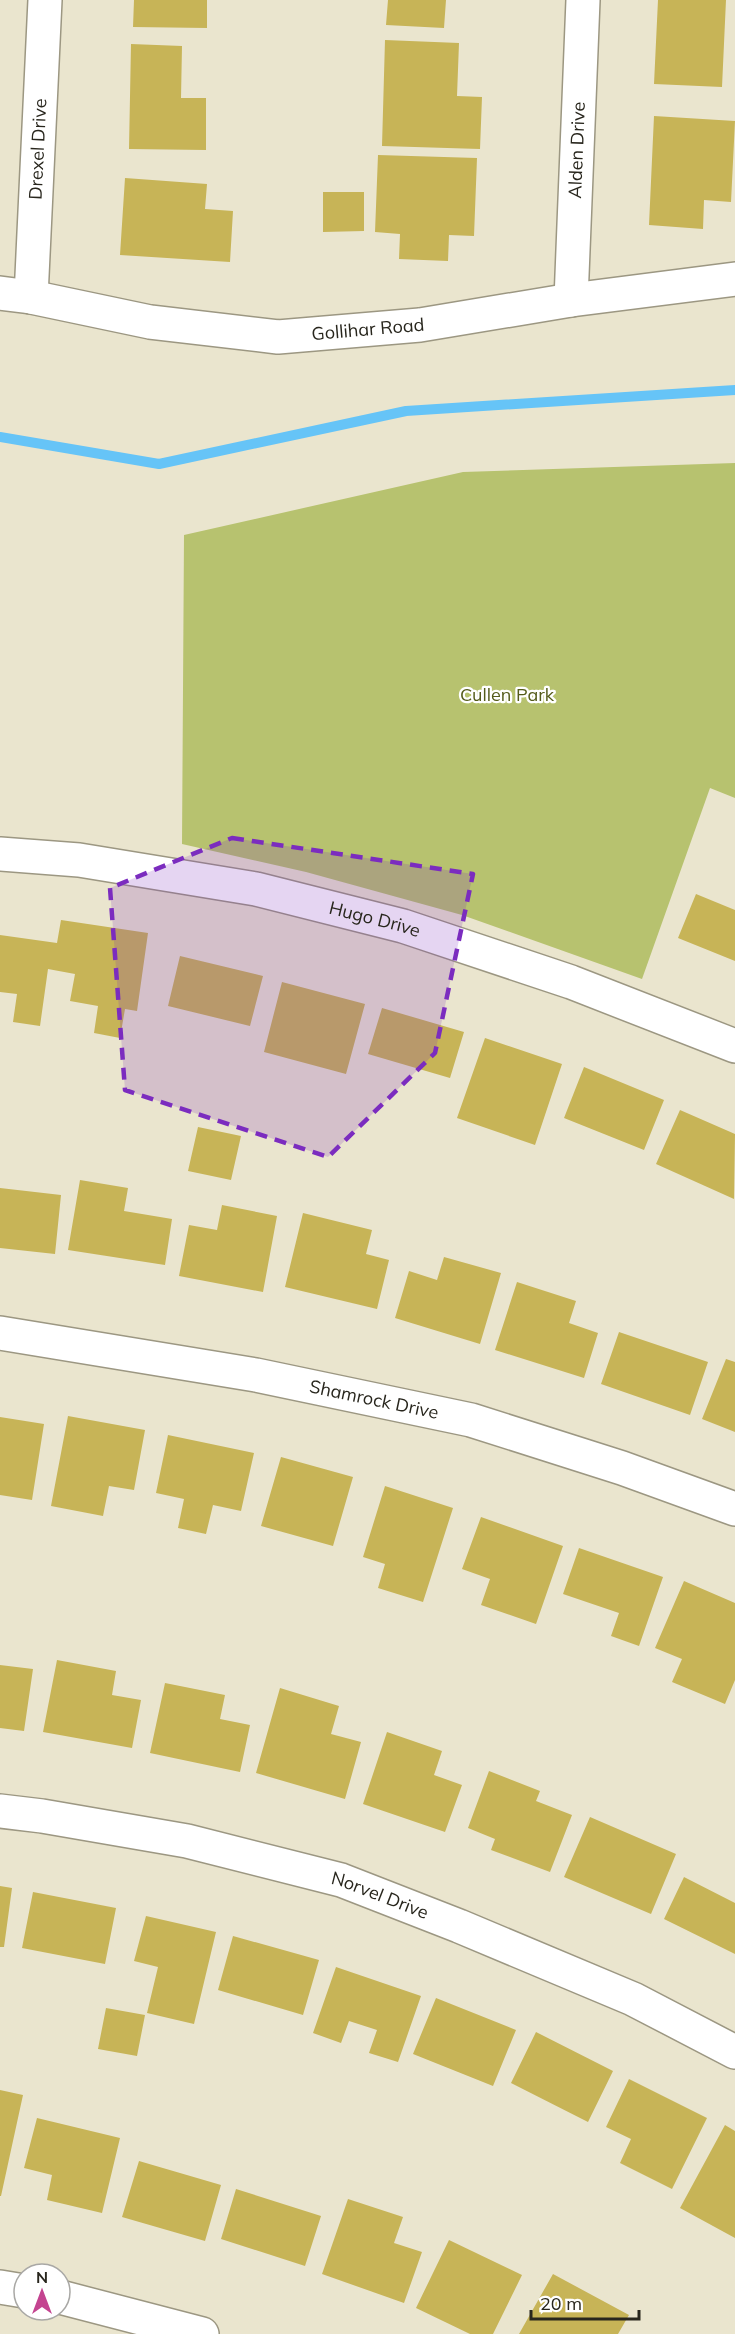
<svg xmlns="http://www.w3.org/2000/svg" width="735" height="2334" font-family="Mulish,sans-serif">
  <rect width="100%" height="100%" fill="#eae5ce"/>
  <path fill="#b7c26f" d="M735 463V798L710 788 642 979 462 915 306 872 182 844 184 535 463 472Z"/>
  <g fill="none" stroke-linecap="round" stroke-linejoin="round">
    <path stroke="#66c4f7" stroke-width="10" d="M0 437 159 464 406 411 735 390"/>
  </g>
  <path fill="#c7b457" d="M134 0H207V28L133 27Z
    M388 0H446L444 28 386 25Z
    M658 0H726L722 87 654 84Z
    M385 40 459 43 457 96 482 97 480 149 382 146Z
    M131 44 182 46 181 98H206V150L129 149Z
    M654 116 735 121 731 202 704 200 703 229 649 225Z
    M378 155 477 158 474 236 449 235 448 261 399 259 400 234 375 232Z
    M125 178 207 184 205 209 233 211 230 262 120 255Z
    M323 192H364V231L323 232Z
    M696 894 735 910V961L678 938Z
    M61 920 148 933 137 1011 125 1009 120 1038 94 1033 98 1006 70 1001 75 974 48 969 40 1026 13 1022 17 994 0 992V935L57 943Z
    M180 956 263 976 250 1026 168 1006Z
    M282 982 365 1004 346 1074 264 1052Z
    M382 1008 464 1032 450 1078 368 1054Z
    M485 1038 562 1064 535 1145 457 1118Z
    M584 1067 664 1100 644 1150 564 1118Z
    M680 1110 735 1134 734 1199 656 1164Z
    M198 1127 241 1136 231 1180 188 1171Z
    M80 1180 128 1188 124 1211 172 1219 165 1265 68 1250Z
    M0 1188 61 1195 55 1254 0 1248Z
    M222 1205 277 1216 263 1292 179 1276 189 1225 217 1230Z
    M303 1213 372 1230 366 1254 389 1260 377 1309 285 1287Z
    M444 1257 501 1273 480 1344 395 1318 409 1271 437 1280Z
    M517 1282 576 1301 569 1323 598 1333 584 1378 495 1350Z
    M619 1332 708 1362 690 1415 601 1384Z
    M726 1359 735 1362V1432L702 1419Z
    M68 1416 145 1430 134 1490 109 1486 103 1516 51 1506Z
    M0 1417 44 1424 32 1500 0 1495Z
    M168 1435 254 1453 241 1511 213 1505 206 1534 178 1528 184 1499 156 1493Z
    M281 1457 353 1477 333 1546 261 1526Z
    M385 1486 453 1508 423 1602 378 1588 385 1564 363 1557Z
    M481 1517 563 1546 536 1624 481 1605 490 1579 462 1569Z
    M579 1548 663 1577 639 1646 611 1636 619 1613 563 1594Z
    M684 1581 735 1603V1680L725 1704 672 1682 682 1659 655 1648Z
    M57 1660 116 1671 112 1695 141 1700 132 1748 43 1732Z
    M0 1665 33 1669 24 1731 0 1728Z
    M165 1683 225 1695 220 1719 250 1725 240 1772 150 1753Z
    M280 1688 339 1706 331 1734 361 1742 345 1799 256 1773Z
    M387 1732 442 1751 434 1775 462 1785 445 1832 363 1804Z
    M489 1771 540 1791 536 1801 572 1815 550 1872 491 1850 495 1839 468 1828Z
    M590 1817 676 1854 651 1914 564 1877Z
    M684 1877 735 1903V1954L664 1919Z
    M0 1886 12 1888 4 1947H0Z
    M33 1892 116 1908 105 1964 22 1948Z
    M146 1916 216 1932 194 2024 147 2013 158 1967 134 1961Z
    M233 1936 319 1960 303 2015 218 1990Z
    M336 1967 421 1996 398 2062 369 2053 377 2030 349 2021 341 2043 313 2033Z
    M436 1998 516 2030 493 2086 413 2054Z
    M106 2008 145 2015 137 2056 98 2049Z
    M536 2032 613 2071 588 2122 511 2083Z
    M629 2079 707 2118 672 2189 620 2163 631 2139 606 2127Z
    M0 2090 23 2095 1 2196H0Z
    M37 2118 120 2138 102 2213 47 2200 52 2175 24 2168Z
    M725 2125 735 2131V2238L680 2208Z
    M139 2161 221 2185 205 2241 122 2217Z
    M236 2189 321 2216 305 2266 221 2239Z
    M348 2199 403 2217 394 2243 422 2252 404 2303 322 2274Z
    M449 2240 522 2275 493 2334H470L416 2308Z
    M553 2274 629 2315 618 2334H519Z"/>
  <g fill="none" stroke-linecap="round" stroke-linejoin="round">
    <defs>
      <g id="minor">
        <path id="s1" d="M0 293 31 297 150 322 278 337 420 325 571 300 735 279"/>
        <path id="s2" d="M31 297 45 0"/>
        <path id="s3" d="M571 300 583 0"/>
        <path id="s4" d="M0 854 79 860 256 889 403 926 571 982 735 1046"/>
        <path id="s5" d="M0 1333 256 1375 471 1420 622 1468 735 1509"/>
        <path id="s6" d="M0 1811 42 1816 187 1841 341 1880 459 1926 633 1999 735 2052"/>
        <path d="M0 2287 24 2291"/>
        <path d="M60 2297 202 2334"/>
      </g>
    </defs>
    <use href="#minor" stroke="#9c9782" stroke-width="36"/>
    <use href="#minor" stroke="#fff" stroke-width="33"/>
  </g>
  <path fill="#7b2cbf" fill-opacity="0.2" stroke="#7b2cbf" stroke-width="4.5" stroke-dasharray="12 8" stroke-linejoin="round" d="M232 838 473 874 435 1053 328 1157 125 1090 110 888Z"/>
  <g text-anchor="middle" stroke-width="4.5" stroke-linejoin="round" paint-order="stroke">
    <g font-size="18" fill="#28261d" stroke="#fff">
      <text dy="6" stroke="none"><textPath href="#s2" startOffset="148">Drexel Drive</textPath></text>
      <text dy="6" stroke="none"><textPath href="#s3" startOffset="150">Alden Drive</textPath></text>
      <text dy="6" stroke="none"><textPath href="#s1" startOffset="372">Gollihar Road</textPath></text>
      <text dy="6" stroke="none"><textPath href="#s4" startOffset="381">Hugo Drive</textPath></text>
      <text dy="6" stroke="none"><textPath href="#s5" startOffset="380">Shamrock Drive</textPath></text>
      <text dy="6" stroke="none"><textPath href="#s6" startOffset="390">Norvel Drive</textPath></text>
    </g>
    <g font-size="18" fill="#545b1a" stroke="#fff">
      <text x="507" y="701">Cullen Park</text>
    </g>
  </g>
  <g transform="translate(42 2292)"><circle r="28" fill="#ffffff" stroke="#a9a8a5" stroke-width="1.5"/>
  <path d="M0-4.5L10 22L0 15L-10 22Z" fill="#c44490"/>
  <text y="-9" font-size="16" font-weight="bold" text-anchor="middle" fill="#28261d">N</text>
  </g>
  <path d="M531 2310v9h108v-9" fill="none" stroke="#28261d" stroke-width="3"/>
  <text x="540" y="2310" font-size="18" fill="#28261d" stroke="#ffffff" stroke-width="4.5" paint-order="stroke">20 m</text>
</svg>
